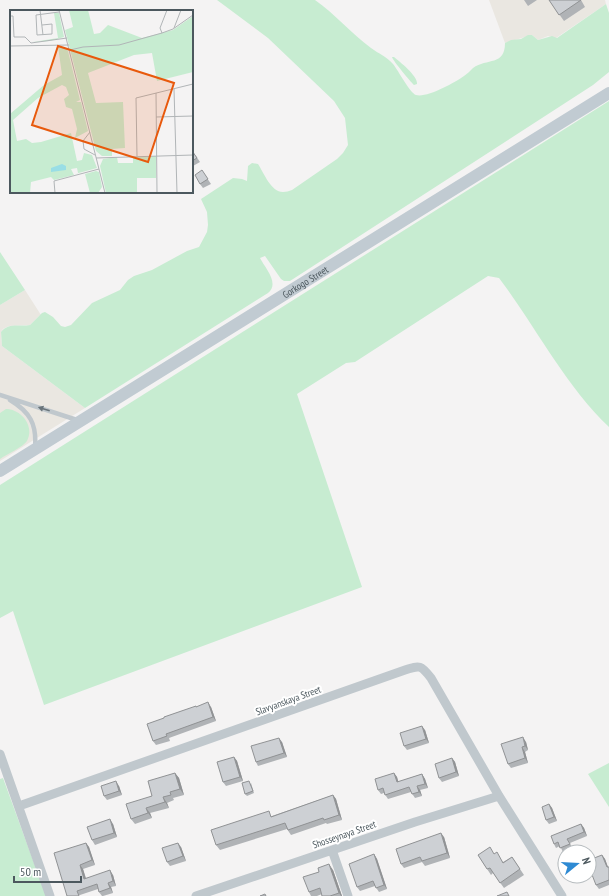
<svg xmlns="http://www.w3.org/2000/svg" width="609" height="896" font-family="'PT Sans Narrow',sans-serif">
  <rect width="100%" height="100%" fill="#f4f3f3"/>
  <path fill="#eae7e1" d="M489 0H605L606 4 556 38 548 36 538 40 532 35 505 43Z
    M25 290 41 315 39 316 30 325 9 326 3 329 1 332 2 346 85 408 0 461V305Z"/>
  <path fill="#c7ecd1" d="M217 0H315C335 14 351 33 371 48 379 54 386 56 393 64 398 70 410 93 416 95 427 98 454 83 464 76 467 74 470 71 473 68 487 58 505 66 505 43L511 40 521 39 528 35H532L538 40 552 36 557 38 606 4 609 13V72L593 85 290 281H284L281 279 265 256 260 258C265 268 280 283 268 293L85 408 2 346 1 332C9 322 19 327 30 325L42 313 45 312 53 317 61 326 65 327 71 325 92 303 120 290 128 280 134 276 152 270 187 251 199 247 207 232 208 225 207 212 201 199 233 178 242 179 247 181 248 166 252 163 258 164C264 173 271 192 283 192 286 192 289 191 292 190L337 159 343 153 348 145 345 118 334 101 268 38Z
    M392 57H394C400 62 418 76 417 84L414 85C411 82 393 61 392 57Z
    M609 101V427C564 384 536 327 499 278L488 276 355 362 346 363 297 394 362 587 44 705 13 611 0 618V485Z
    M0 252 25 290 0 305Z
    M6 409C21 409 35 426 27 441 23 447 7 454 0 459V413Z
    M609 763V807L588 774Z
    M3 778 46 896H0V779Z"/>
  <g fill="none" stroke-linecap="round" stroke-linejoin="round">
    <path stroke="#c0c8cd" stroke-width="4.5" d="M0 395 77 420
      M10 400C30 412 37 424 35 448"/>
    <path stroke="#c0c8cd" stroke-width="9" d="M0 754 50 896
      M19 806 405 670C420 665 421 665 431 678L499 796 562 896
      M332 850 348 896
      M196 896 415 822 499 796"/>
    <path stroke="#c1cbd2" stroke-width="12" id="s1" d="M0 471 609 93"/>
  </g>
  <path fill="#b0b3b6" d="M524 0H537L528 6Z
    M549 0H581L585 7 564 21Z
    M192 150 200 162 193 166H192Z
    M205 175 211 184 203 188 200 184Z
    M196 707H211L216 721 169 738 170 741 156 745 153 741Z
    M425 730 429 743 407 750 404 746Z
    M282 742 287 757 258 766 256 762Z
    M526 742 528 750 525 752 528 763 511 768 508 764Z
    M234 757 237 761 243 781 226 786 223 782Z
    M452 758 455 762 459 776 442 782 439 778Z
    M175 773 179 778 184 795 173 798 174 800 167 803 169 808 150 813 152 818 135 824 131 819Z
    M394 773 397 777 398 782 422 774 425 779 428 788 420 790 422 796 415 798 411 792 388 799 384 793 381 794 378 790Z
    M251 783 254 793 247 796 245 794Z
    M119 786 122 795 107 800 104 796Z
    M333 795 336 799 342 820 327 824 326 823 291 835 287 829 220 850 216 845 272 816Z
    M549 804 552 808 557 821 549 824 546 820Z
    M113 824 117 837 95 845 92 840Z
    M581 824 584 828 587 836 570 843 572 848 563 852 560 846 556 848 554 844Z
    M444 837 450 858 425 866 422 862 404 868 401 864Z
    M86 843 89 847 95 865 83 869 86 878 113 875 116 886 111 887 113 893 103 896H102L99 892 98 889 80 895 67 896Z
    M181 847 186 861 170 866 167 862Z
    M374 854 377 859 387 889 379 892 375 886 360 891 357 887Z
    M494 854 503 862 512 857 524 875 504 888 493 873 491 875 478 855Z
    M602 855 605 859 608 867H609V885L599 889 596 885Z
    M333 870 342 896H322V894L317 896H311L309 892 319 872Z"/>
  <path fill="#909294" d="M208 702 211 707 216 721 213 717Z
    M422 726 425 730 429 743 426 739Z
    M523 737 526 742 528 750 525 746Z
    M279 738 282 742 287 757 284 753Z
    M522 747 525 752 528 763 525 758Z
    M234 757 237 761 243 781 240 777Z
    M452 758 455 762 459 776 456 772Z
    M175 773 179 778 184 795 180 789Z
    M394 773 397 777 400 787 397 782Z
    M422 774 425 779 428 788 425 784Z
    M116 781 119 786 122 795 119 791Z
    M417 786 420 790 422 796 419 792Z
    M333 795 336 799 342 820 339 815Z
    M163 797 167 803 169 808 165 802Z
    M549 804 552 808 557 821 554 817Z
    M146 808 150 813 152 818 148 813Z
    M110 819 113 824 117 837 114 833Z
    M581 824 584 828 587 836 584 832Z
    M441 833 444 837 450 858 447 853Z
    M86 843 89 847 95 865 92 860Z
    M178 843 181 847 186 861 183 856Z
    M374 854 377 859 387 889 384 885Z
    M602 855 605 859 609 870 607 867Z
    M329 864 333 870 342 896H341L339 893Z
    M80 865 83 869 87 883 84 879Z
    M110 870 113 875 116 886 113 881Z
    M108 883 111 887 113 893 110 888Z"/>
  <path fill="#cdd0d4" stroke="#909294" d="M549 0H581L559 15Z
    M192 151 197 158 192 161Z
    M202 170 208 179 200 184 195 175Z
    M208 702 213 717 166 734 167 736 153 741 147 724 164 718V717L196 706V707Z
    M422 726 426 739 404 746 400 733Z
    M523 737 525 746 522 747 525 758 508 764 501 744Z
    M279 738 284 753 256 762 251 746Z
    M234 757 240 777 223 782 217 762Z
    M452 758 456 772 439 778 435 764Z
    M175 773 180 789 170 792 171 795 163 797 165 802 146 808 148 813 131 819 126 804 152 796 148 781Z
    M394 773 397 782 422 774 425 784 417 786 419 792 412 794 409 787 385 795 383 788 378 790 375 779Z
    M116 781 119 791 104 796 101 786Z
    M249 781 253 791 245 794 242 783Z
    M333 795 339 815 324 820 323 818 288 830 285 823 216 845 211 830 269 811 271 817Z
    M549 804 554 817 546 820 542 807Z
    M110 819 114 833 92 840 87 827Z
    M581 824 584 832 567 839 570 844 560 848 558 842 554 844 551 836Z
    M441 833 447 853 422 861 420 857 401 864 396 849Z
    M86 843 92 860 80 865 84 879 110 870 113 881 108 883 110 888 99 892 97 884 77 891 79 896H67L54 853Z
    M178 843 183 856 167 862 162 848Z
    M490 847 494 854 497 852 503 863 512 857 520 869 500 883 490 868 487 869 478 855Z
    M374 854 384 885 376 888 373 881 357 887 349 864Z
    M602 855 607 867H609V880L596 885 589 867V860Z
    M329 864 339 893 330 896H322L320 888 309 892 303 877 319 872 318 868Z
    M507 892 509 896H497Z
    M265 894 266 896H260Z"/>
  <defs><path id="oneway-solid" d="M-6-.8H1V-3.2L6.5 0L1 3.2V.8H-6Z"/></defs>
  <use fill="#69747a" href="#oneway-solid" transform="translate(44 409) rotate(-162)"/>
  <g text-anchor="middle" stroke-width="4" stroke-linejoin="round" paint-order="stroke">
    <g font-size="10" fill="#4c585e" stroke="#fff">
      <text dy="4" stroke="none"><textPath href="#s1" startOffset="359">Gorkogo Street</textPath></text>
      <text transform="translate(288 700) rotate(-20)" y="4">Slavyanskaya Street</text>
      <text transform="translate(344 834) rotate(-19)" y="4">Shosseynaya Street</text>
    </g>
  </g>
  <g transform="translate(10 10)">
    <rect width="183" height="183" fill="#f4f3f3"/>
    <path d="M59 0H78L84 24 90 23 98 15 132 28 163 20 183 6V62L147 71 142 43 124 45 78 63 86 93 113 92 115 138 102 139V146H92L86 141 55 20 63 17ZM44 3H49L54 27 40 31 24 32H23L48 28ZM48 36 55 37 58 41 70 90 66 92H71L78 121 65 128 67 119 62 99 56 97 54 89 59 85 56 77 52 75 28 88 3 110 7 131 16 129 22 133 31 132 61 123 67 151 72 150 74 143 82 145 87 158 65 164 68 163 67 158 61 159 64 165 44 170 41 167 21 172 20 183H0V104L34 75 52 65ZM146 146V168H127V183H96L90 156 93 149 107 147 108 153H123V147ZM86 161 89 162 92 177 88 183H80L75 164Z" fill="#c7ecd1"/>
    <path d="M52 154 56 156V160L41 162V158Z" fill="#99dee5"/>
    <path fill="none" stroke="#b1b5b7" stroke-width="1" d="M30 0 33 25M49 0 95 183M157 0 150 18 152 23 163 19 183 5M0 6H3L4 27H15L21 33 57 28M32 15 42 14V24L27 25 26 5 49 2M164 18 171 0M0 36 59 35M60 40 73 37 109 35 152 23M164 79 167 183M146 83 147 183M146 107 183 106M80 122 73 131 74 139 85 145M127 146 126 88 183 74M86 148 183 145M45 183 44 171 89 159"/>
    <path fill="#e8590c" fill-opacity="0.15" stroke="#e8590c" stroke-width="2" d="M48 36 164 73 138 152 22 115Z"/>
    <rect width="183" height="183" fill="none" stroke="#4c585e" stroke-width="2"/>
  </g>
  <g transform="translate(577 864) rotate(72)"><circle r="19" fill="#ffffff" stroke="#b7bcbf"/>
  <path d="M0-3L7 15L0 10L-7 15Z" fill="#2e8ad3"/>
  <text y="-6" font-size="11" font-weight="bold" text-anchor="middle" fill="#4c585e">N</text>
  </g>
  <path d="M14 876v6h67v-6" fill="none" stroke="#4c585e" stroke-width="2"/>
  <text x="20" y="876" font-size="12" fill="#4c585e" stroke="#ffffff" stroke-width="3" paint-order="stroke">50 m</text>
</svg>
